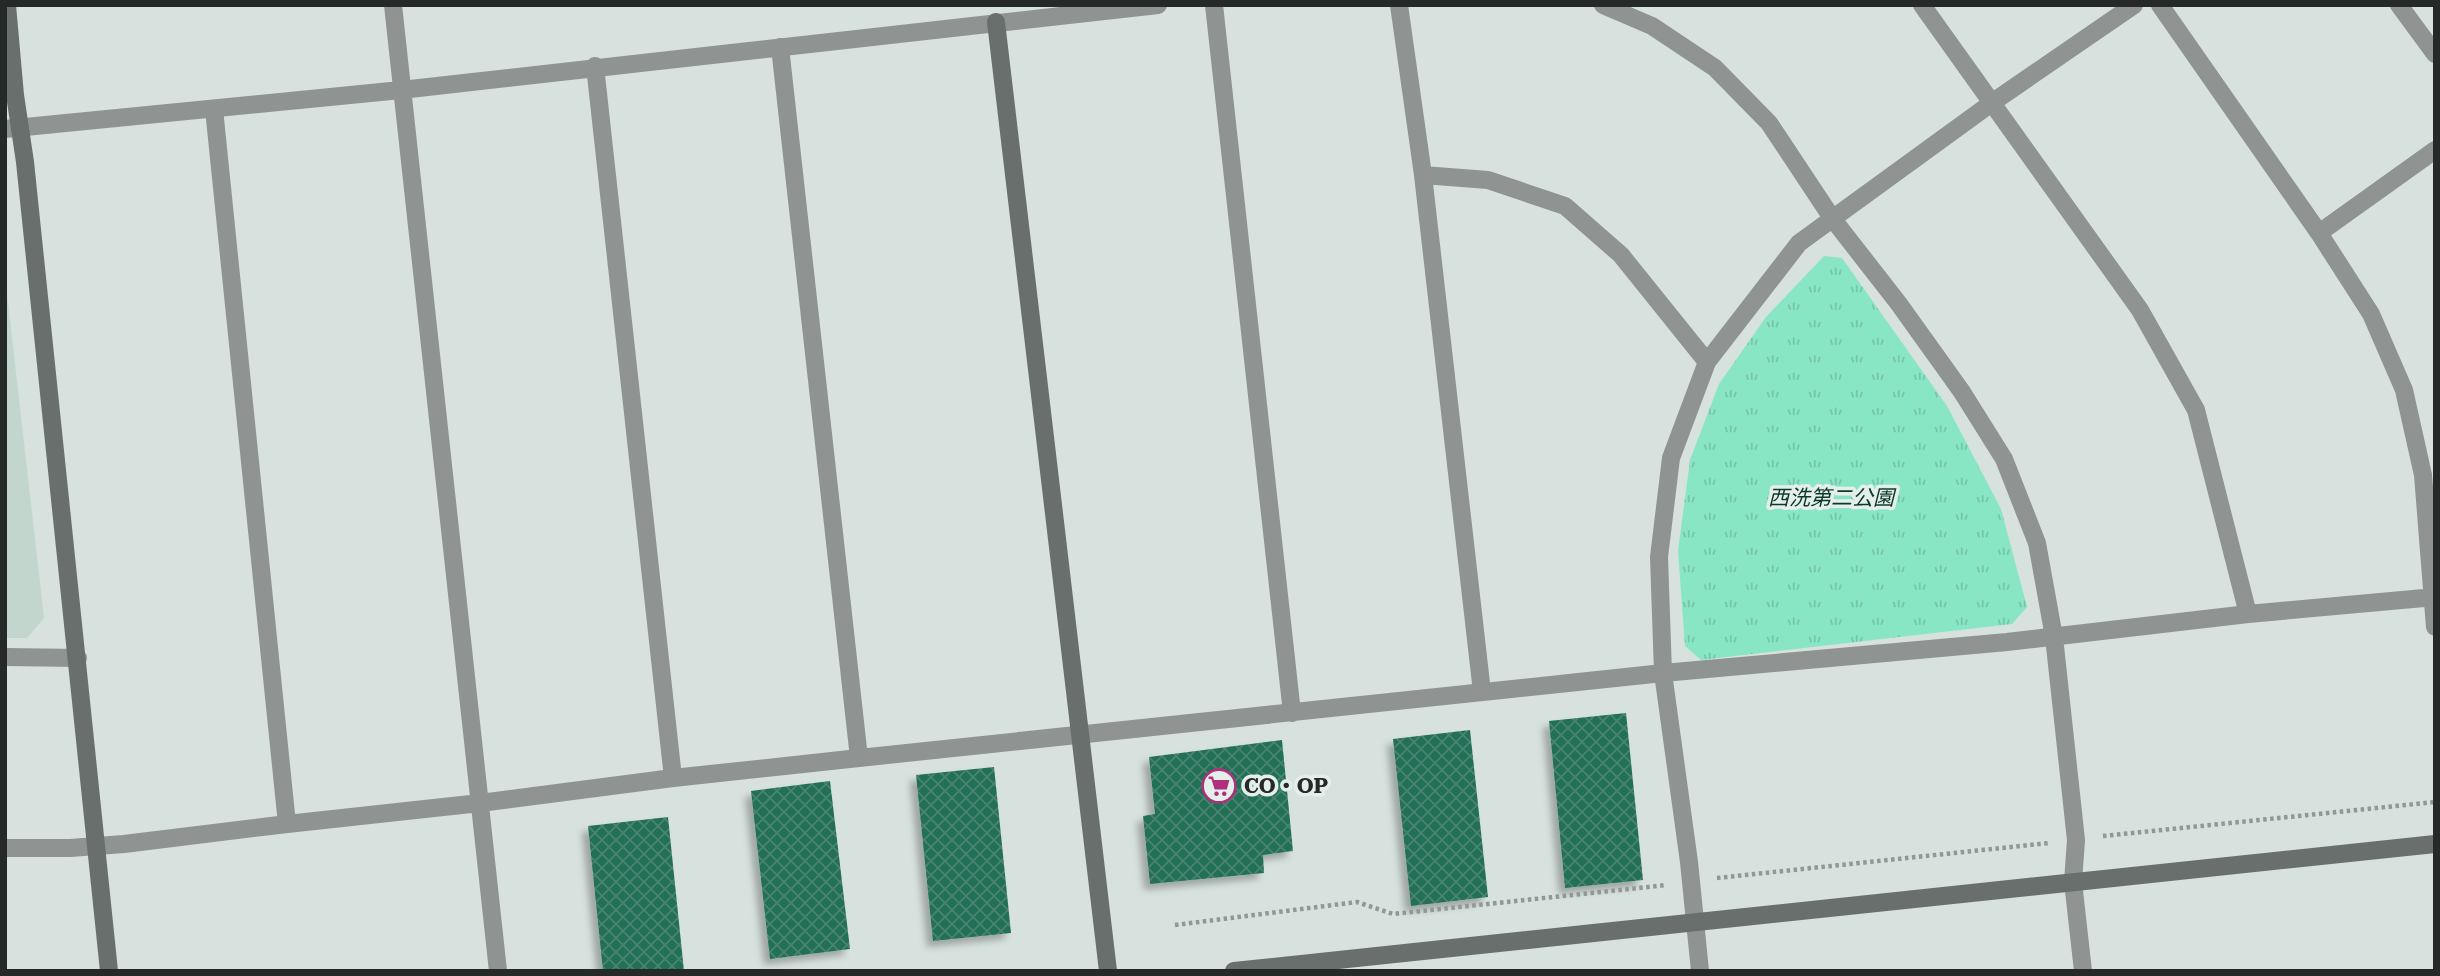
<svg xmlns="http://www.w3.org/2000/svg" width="2440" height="976" font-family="'Roboto Serif','Noto Sans JP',serif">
  <defs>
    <pattern id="park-tufts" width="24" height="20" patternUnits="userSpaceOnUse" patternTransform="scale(1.75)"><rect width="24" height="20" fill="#88e6c4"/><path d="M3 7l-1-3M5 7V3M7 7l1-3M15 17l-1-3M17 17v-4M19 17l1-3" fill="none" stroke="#75c5a8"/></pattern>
    <pattern id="building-cross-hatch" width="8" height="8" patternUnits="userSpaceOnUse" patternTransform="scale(1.75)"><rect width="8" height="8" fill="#236f57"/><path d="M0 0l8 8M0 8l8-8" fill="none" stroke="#4a8371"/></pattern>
    <filter id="shadow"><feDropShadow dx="-6" dy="6" stdDeviation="3.5" flood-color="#0004"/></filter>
  </defs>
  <rect width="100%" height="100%" fill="#d7e1dd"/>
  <path fill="#c3d6ce" d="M5 276 44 618 27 638H5Z"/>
  <path fill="url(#park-tufts)" d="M1824 256 1842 258 1947 406 2001 509 2027 607 2012 624 1701 660 1685 646 1678 551 1690 460 1719 384 1766 317Z"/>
  <path fill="url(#building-cross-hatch)" filter="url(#shadow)" d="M1626 713 1643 880 1565 888 1549 721Z
    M1470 730 1488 897 1411 906 1393 739Z
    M1282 740 1293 851 1263 855 1264 873 1150 884 1143 816 1155 814 1149 757Z
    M994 767 1011 933 933 941 916 775Z
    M830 781 850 949 770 959 751 791Z
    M668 817 684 971H603L588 826Z"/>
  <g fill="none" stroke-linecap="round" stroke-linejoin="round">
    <path stroke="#909794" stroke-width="4.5" stroke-dasharray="3.5 3.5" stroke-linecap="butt" d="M2103 836 2435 802
      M1717 878 2049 843
      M1175 925 1357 902 1393 914 1667 885"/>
    <path stroke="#8f9391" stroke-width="18" d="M393 5 498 971
      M1214 5 1292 713
      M1399 5 1423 175 1482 692
      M1603 5 1652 26 1715 68 1769 123 1832 218 1899 304 1962 392 2004 459 2037 543 2054 637 2076 840 2073 882 2083 971
      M1922 5 2140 310 2196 410 2248 614
      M2160 5 2319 233 2371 314 2404 390 2423 475 2435 627
      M2399 5 2435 54
      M780 47 859 758
      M595 66 673 778
      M214 109 287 824
      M5 129 401 90 1158 5
      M1423 175 1488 180 1565 206 1621 255 1707 362
      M2319 233 2435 150
      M5 657 78 658
      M5 848H70L124 844 287 824 480 803 673 778 859 758 1663 673 2007 642 2248 614 2435 597
      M1700 971 1689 862 1663 673 1659 557 1671 458 1707 362 1799 243 1993 102 2134 5"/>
    <path stroke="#696f6c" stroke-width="18" d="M7 5 15 95 25 162 109 971
      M996 22 1108 971
      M1234 971 2435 844"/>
  </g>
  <defs>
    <symbol id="supermarket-ring" viewBox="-11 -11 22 22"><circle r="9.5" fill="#e4eeea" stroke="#af2f7b" stroke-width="1.5"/><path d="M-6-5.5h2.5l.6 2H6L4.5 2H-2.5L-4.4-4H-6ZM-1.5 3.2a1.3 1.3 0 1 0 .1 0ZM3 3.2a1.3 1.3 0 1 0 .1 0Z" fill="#af2f7b"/></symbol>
  </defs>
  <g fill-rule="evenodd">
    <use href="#supermarket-ring" x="1200" y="767" width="38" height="38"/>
  </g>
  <g text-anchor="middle" stroke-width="7" stroke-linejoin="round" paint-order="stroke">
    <g font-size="21" font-style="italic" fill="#0c382a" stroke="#e4eeea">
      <text x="1831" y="505">西洗第二公園</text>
    </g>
    <g font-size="21" font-weight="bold" fill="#252928" stroke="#e4eeea" text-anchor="start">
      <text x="1244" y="793">CO・OP</text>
    </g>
  </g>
  <rect width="2440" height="976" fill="none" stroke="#252928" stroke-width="14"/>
</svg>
